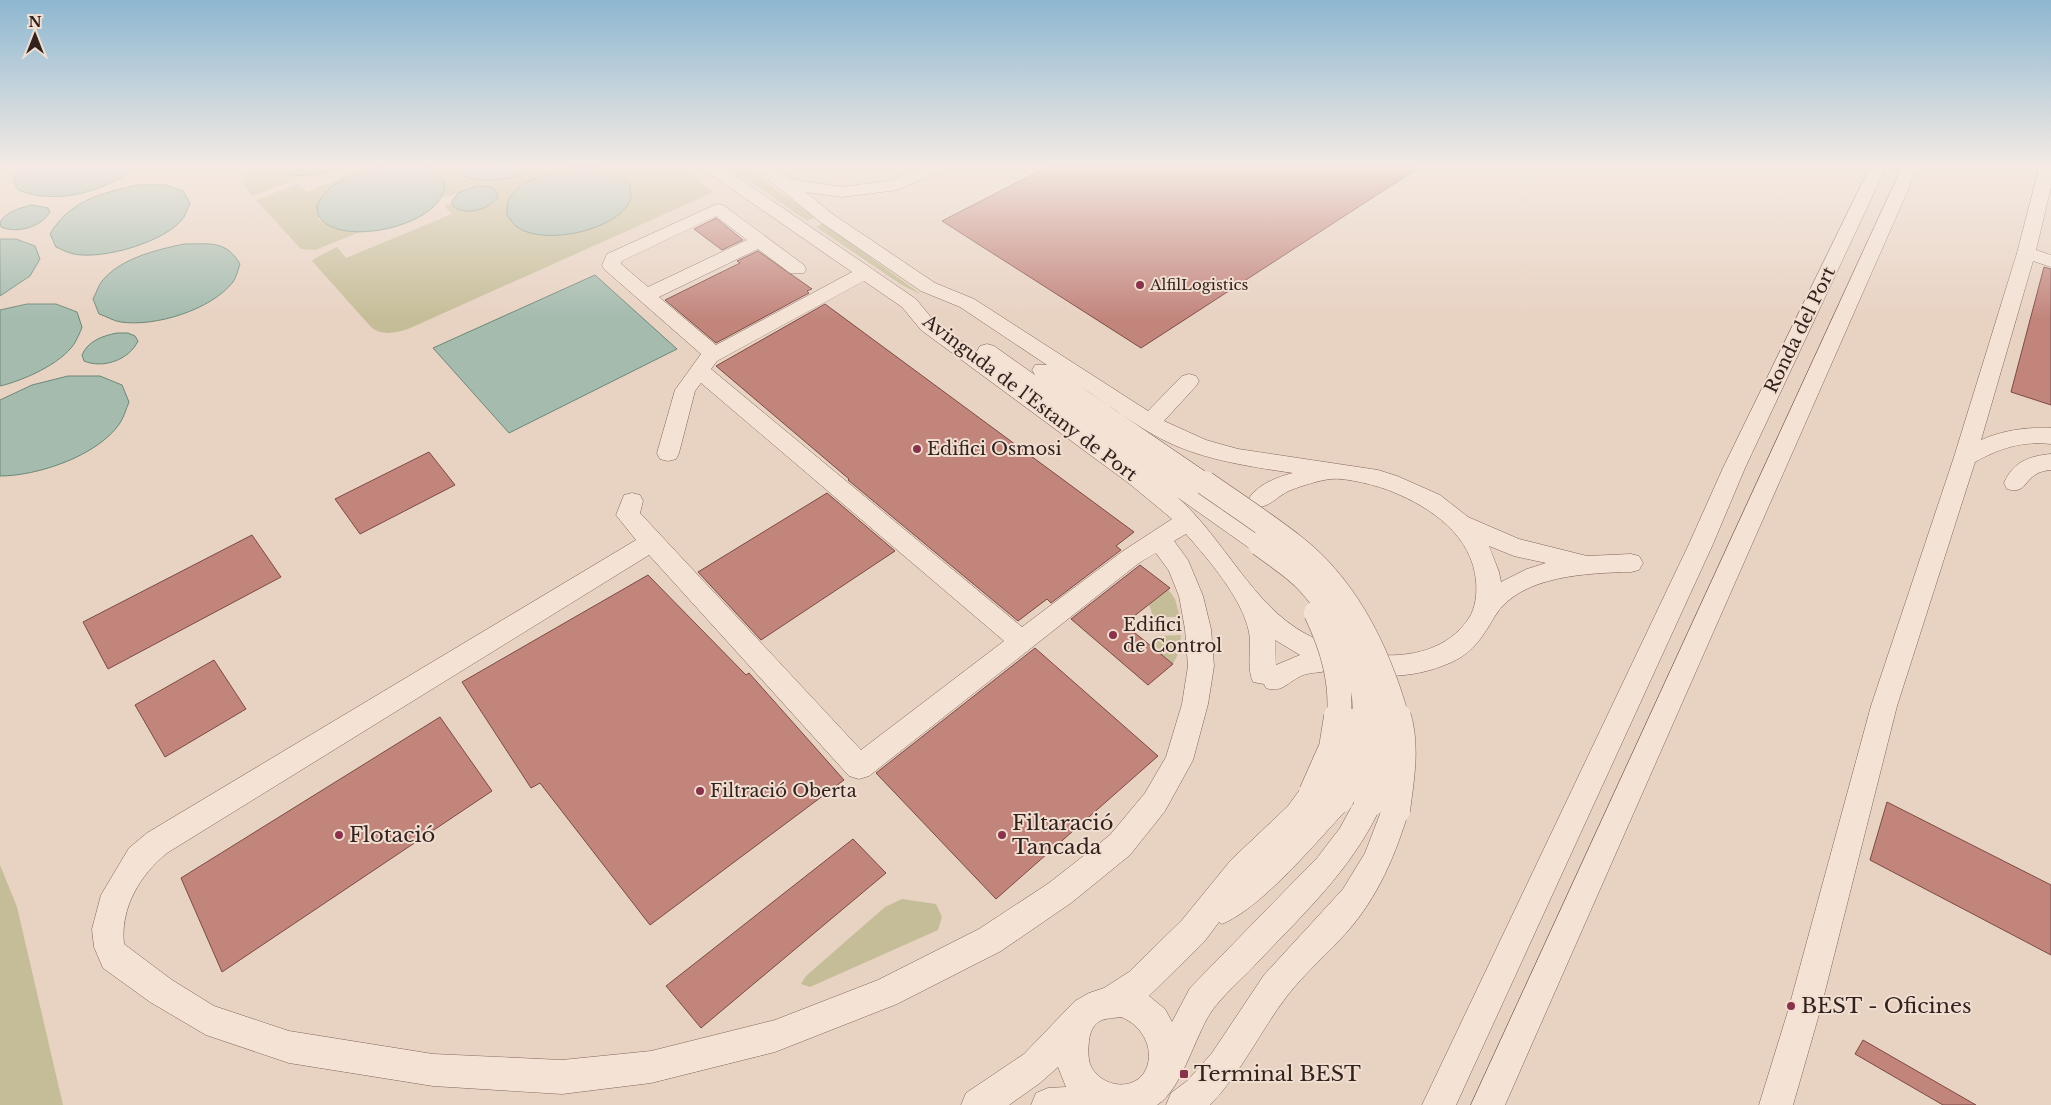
<svg xmlns="http://www.w3.org/2000/svg" width="2051" height="1105" font-family="'Libre Baskerville',serif">
  <rect width="100%" height="100%" fill="#e8d2c2"/>
  <path fill="#c5bd98" d="M250 165H269L291 174H309L252 196 243 184Z
    M414 165H448C472 191 519 178 546 165H676L714 192 408 329C396 333 381 336 371 327L312 261 314 259 337 247 346 258 452 214 444 206 452 203 459 210C472 212 488 209 497 198L494 189C474 180 461 197 442 197L445 182 427 167Z
    M727 165H742L815 217 807 221Z
    M349 176C329 187 315 194 319 219L335 229 360 232 315 250 301 249 256 200 298 184 307 192Z
    M823 223 922 295 902 285 816 227Z
    M1168 589 1175 599 1180 617H1153L1149 604Z
    M1181 635 1179 652 1173 664 1151 646 1155 636Z
    M0 865 17 907 63 1105H0Z
    M902 899 936 904 942 917 938 930 810 987 801 984 806 976 885 907Z"/>
  <path fill="#a4bbae" stroke="#6c8879" d="M23 165H140C106 191 59 206 18 190L13 179Z
    M269 165H354C330 173 290 184 269 165Z
    M390 165C409 164 434 163 445 182 447 231 314 253 317 205 331 178 362 169 390 165Z
    M448 165H546C519 178 472 192 448 165Z
    M571 168C597 168 611 166 630 185 630 190 632 197 630 201 616 231 543 246 517 227 513 224 510 219 507 215 507 210 507 203 509 199 521 178 550 173 571 168Z
    M138 185H165L183 191 190 203C188 208 186 213 184 217 167 242 102 260 74 254 68 253 61 249 56 247L50 234C70 200 102 193 138 185Z
    M477 186 491 187 498 193 497 198C488 210 466 216 453 206L452 201 458 193Z
    M32 205 48 208 50 212C41 227 17 234 1 227L0 222C7 211 20 208 32 205Z
    M0 239H16L35 246 40 259 30 276 0 296Z
    M184 244C210 244 226 240 240 264 238 270 236 278 233 282 211 310 155 327 121 322 113 321 106 316 99 314L93 299C96 294 98 286 102 281 121 258 156 250 184 244Z
    M595 275 677 349 509 433 433 348Z
    M27 304H56L77 312 82 327C80 333 77 339 74 344 61 364 22 381 0 386V310Z
    M117 333H128L135 336 138 341C129 360 103 369 84 361L82 355C88 341 102 336 117 333Z
    M68 376H100L122 385 129 402C126 409 124 417 120 423 98 456 37 476 0 476V400L32 385Z"/>
  <path fill="#c2857c" stroke="#7c4a44" d="M1051 165H1423L1141 348 942 221Z
    M716 218 743 240 722 250 694 229Z
    M758 251 812 289 807 291 809 293 716 343 665 300 740 263 737 261Z
    M2044 267 2051 269V405L2011 392Z
    M825 304 1134 532 1116 546 1121 550 1051 603 1047 599 1018 621 848 480 849 479 716 366Z
    M429 452 455 485 360 534 335 499Z
    M827 493 895 551 761 640 698 572Z
    M252 535 281 577 108 669 83 622Z
    M1140 565 1170 588 1124 624 1173 664 1148 685 1071 619Z
    M648 575 746 675 749 673 844 780 650 925 540 783 531 788 462 682Z
    M1035 648 1158 756 996 899 876 773Z
    M214 660 246 709 165 757 135 705Z
    M440 717 492 791 222 972 181 878Z
    M1887 802 2051 885V955L1870 860Z
    M853 839 886 873 701 1028 666 986Z
    M1863 1040 1976 1105H1943L1855 1054Z"/>
  <g fill="none" stroke-linecap="round" stroke-linejoin="round">
    <defs>
      <path id="minor" d="M701 165H720L916 299 935 322 979 354 977 351 980 346 987 344 994 346 1035 375 1032 370 1035 365H1047L960 307 921 291 819 221 751 165H770L791 179 842 187 893 180 927 165H948L946 169 897 190 842 197 806 192 831 213 935 283 974 299 1148 411 1182 376 1189 374 1196 376 1199 381 1196 386 1164 421 1206 440 1238 449 1378 470 1397 476 1440 495 1468 517 1519 539 1587 556 1631 554 1639 556 1643 563 1639 570 1631 572C1589 573 1520 575 1495 616 1483 636 1474 652 1452 662 1426 674 1398 678 1370 675 1361 673 1349 669 1340 669 1334 669 1327 671 1321 672 1314 673 1306 673 1299 677 1286 684 1281 693 1266 688L1264 684 1253 682C1246 667 1252 648 1249 632 1242 598 1208 559 1186 534L1174 541 1188 560 1203 596 1211 629 1214 666 1208 704 1193 760 1165 811 1130 855 1071 903 1001 951 897 1004 775 1052 651 1083 562 1094 433 1086 289 1063 206 1035 150 1002 103 968 94 947 92 929 101 895 129 848 147 833 636 540 616 515 624 495 632 493 640 495 643 501 640 513 861 750 1004 641 701 383 695 391 679 453 676 459 668 461 660 459 657 453 675 390 701 354 604 269 602 265 607 254 717 204 723 205 804 265 806 269 804 273H790L758 249 659 297 716 345 852 272 703 169ZM716 216 747 240 648 287 621 264 622 261ZM864 281 902 307 921 330 1131 485 1172 519 1123 551 1022 627 711 369 717 361ZM1080 386C1104 402 1128 420 1154 435 1196 459 1246 466 1293 473 1277 477 1256 485 1248 500L1251 506C1268 511 1276 496 1291 490 1301 486 1320 480 1331 479 1344 477 1380 486 1393 492 1432 508 1472 536 1476 581 1477 593 1476 607 1469 618 1435 670 1354 660 1306 634 1252 605 1224 538 1177 497L1252 550 1260 553 1268 550 1272 544 1268 538 1199 489 1205 491 1213 489 1216 483 1213 477ZM1489 546 1514 556 1546 563 1527 569 1501 582 1499 572ZM1156 553 1169 571 1179 596 1185 629 1188 666 1182 704 1166 757 1145 793 1110 835 1049 883 979 929 878 980 775 1020 651 1051 562 1060 433 1054 289 1031 214 1006 172 980 124 944C120 908 140 875 167 853L649 555 849 776 859 779 869 776 1139 563ZM1275 640 1300 655 1276 665Z
        M1871 165H1887L1745 468 1713 544 1456 1105H1422L1689 544 1723 468Z
        M1903 165H1919L1505 1105H1471Z
        M2040 165H2051V187L2036 250 2051 255V267L2033 261 1981 440C2004 430 2026 427 2051 428V444C2022 441 2000 448 1975 462L1897 706 1820 1011 1793 1105H1759L1788 1011 1871 706 1954 457 2017 253Z
        M2051 454V470C2022 472 2030 496 2007 489L2004 483C2013 462 2029 456 2051 454Z
        M1314 780 1324 784 1327 791 1339 785 1349 789 1353 798 1349 807C1317 841 1263 907 1222 924L1219 922 1204 942 1149 996 1165 1009 1172 1022 1190 988 1317 858 1340 828 1359 793 1369 789 1379 793 1383 802C1353 869 1305 912 1255 965 1241 980 1223 995 1211 1012 1195 1036 1181 1091 1157 1105H1031L1036 1093 1048 1088 1066 1087 1058 1067 1040 1083 1009 1105H961L966 1093 1024 1054 1075 1001 1089 993 1104 988 1129 972 1182 920 1231 860 1288 806 1304 784ZM1121 1017C1143 1025 1157 1052 1144 1073 1130 1093 1098 1085 1090 1064 1088 1057 1088 1049 1089 1041 1090 1032 1093 1024 1102 1020 1108 1018 1116 1018 1121 1017Z
        M1395 797 1405 801 1409 810C1396 854 1378 897 1347 932 1328 953 1305 973 1287 996 1260 1031 1242 1072 1210 1105H1166L1171 1093 1187 1081 1212 1053 1264 975 1343 889 1365 853 1385 801Z"/>
    </defs>
    <use href="#minor" stroke="#80645b" stroke-width="1"/>
    <use href="#minor" fill="#f4e2d4" fill-rule="evenodd"/>
    <defs>
      <path id="minor-bridge-far1" d="M1205 483C1235 504 1266 524 1295 547 1348 589 1379 654 1397 718
        M1260 544C1276 556 1294 567 1308 582 1342 619 1366 667 1365 718
        M1316 613C1332 647 1342 680 1339 718
        M1380 691 1381 718"/>
      <path id="minor-bridge" d="M1314 793 1334 748 1339 717
        M1339 798 1359 756 1365 717
        M1369 802 1378 761 1381 717
        M1395 810C1399 780 1405 746 1396 717"/>
    </defs>
    <use href="#minor-bridge-far1" stroke="#80645b" stroke-width="25" stroke-linecap="butt"/>
    <use href="#minor-bridge" stroke="#80645b" stroke-width="31" stroke-linecap="butt"/>
    <use href="#minor-bridge-far1" stroke="#f4e2d4" stroke-width="24"/>
    <use href="#minor-bridge" stroke="#f4e2d4" stroke-width="30"/>
  </g>
  <linearGradient id="sky" x2="0" y2="1"><stop stop-color="#8db7d1"/><stop offset="0.52" stop-color="#f5ebe4"/><stop offset="1" stop-color="#f5ebe4" stop-opacity="0"/></linearGradient>
  <rect width="2051" height="319" fill="url(#sky)"/>
  <g fill="#88324b" stroke="#f1ded1" stroke-width="2">
    <circle cx="1140" cy="285" r="5"/>
    <circle cx="917" cy="449" r="5"/>
    <circle cx="1113" cy="635" r="5"/>
    <circle cx="700" cy="791" r="5"/>
    <circle cx="339" cy="835" r="5"/>
    <circle cx="1002" cy="835" r="5"/>
    <circle cx="1791" cy="1006" r="5"/>
    <rect x="1179" y="1069" width="10" height="10" rx="2.5"/>
  </g>
  <g text-anchor="middle" stroke-width="4" stroke-linejoin="round" paint-order="stroke">
    <g font-size="15" fill="#32221e" stroke="#f1ded1" text-anchor="start">
      <text x="1150" y="290">AlfilLogistics</text>
    </g>
    <g font-size="18" fill="#32221e" stroke="#f1ded1">
      <text transform="translate(1800 330) rotate(-64)" y="6">Ronda del Port</text>
      <text transform="translate(1030 398) rotate(37)" y="6">Avinguda de l'Estany de Port</text>
    </g>
    <g font-size="18" fill="#32221e" stroke="#f1ded1" text-anchor="start">
      <text x="927" y="455">Edifici Osmosi</text>
      <text x="1123" y="631">Edifici<tspan x="1123" dy="21">de Control</tspan></text>
      <text x="710" y="797">Filtració Oberta</text>
    </g>
    <g font-size="21" fill="#32221e" stroke="#f1ded1" text-anchor="start">
      <text x="1012" y="830">Filtaració<tspan x="1012" dy="24">Tancada</tspan></text>
      <text x="349" y="842">Flotació</text>
      <text x="1801" y="1013">BEST - Oficines</text>
      <text x="1194" y="1081">Terminal BEST</text>
    </g>
  </g>
  <g transform="translate(35 35)" stroke="#f1ded1" stroke-width="4" paint-order="stroke">
  <path d="M0-4L9 19L0 12L-9 19Z" fill="#32221e"/>
  <text y="-8" font-size="14" font-weight="bold" text-anchor="middle" fill="#32221e">N</text>
  </g>
</svg>
